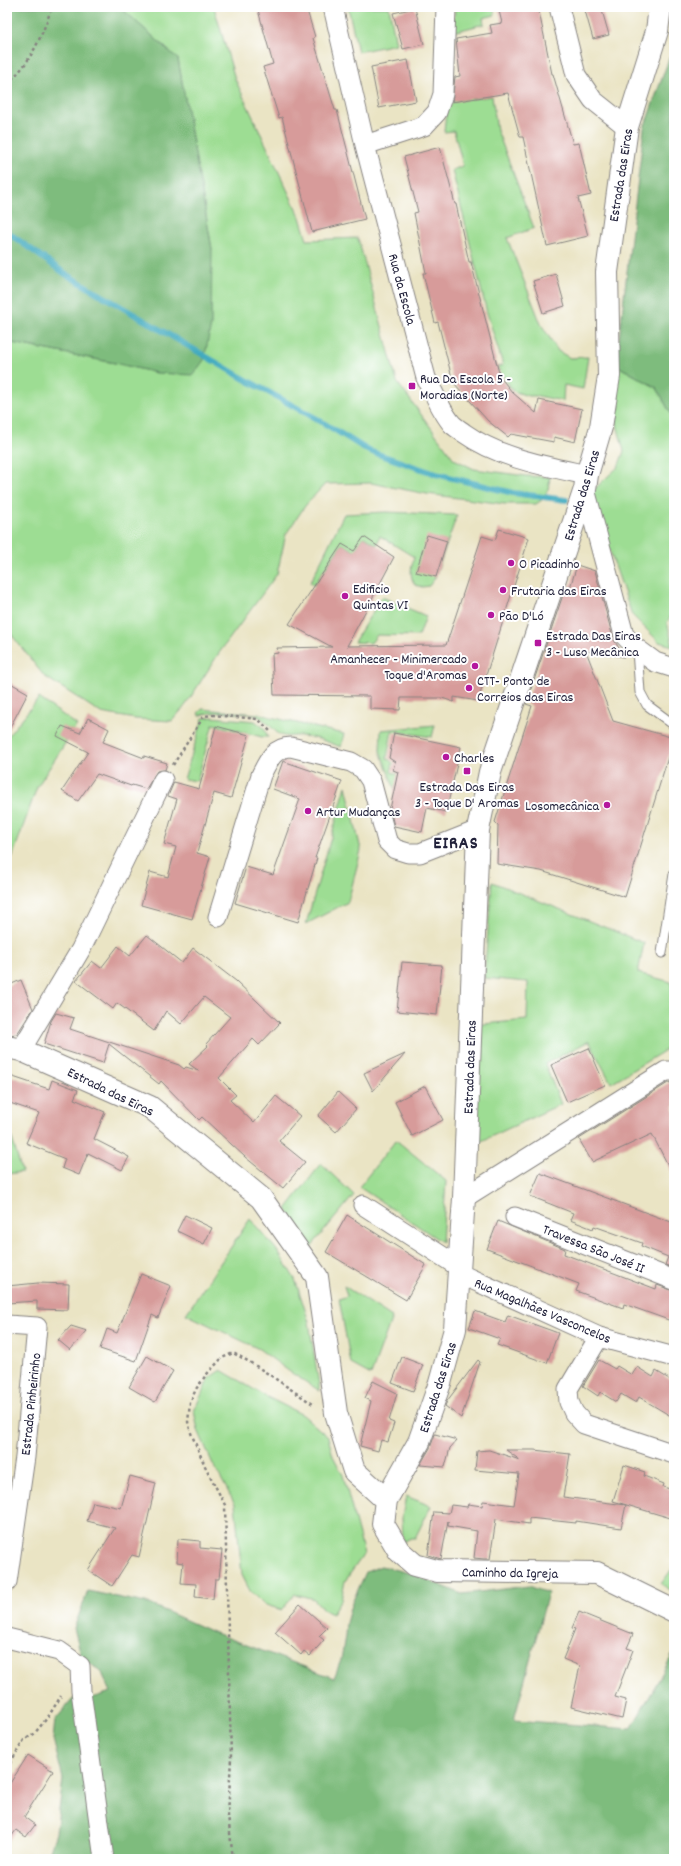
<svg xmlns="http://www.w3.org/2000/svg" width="681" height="1866" font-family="Dekko,sans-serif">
  <rect width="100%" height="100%" fill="#fff"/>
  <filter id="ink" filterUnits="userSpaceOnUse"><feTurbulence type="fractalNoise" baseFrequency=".025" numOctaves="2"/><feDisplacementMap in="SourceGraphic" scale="8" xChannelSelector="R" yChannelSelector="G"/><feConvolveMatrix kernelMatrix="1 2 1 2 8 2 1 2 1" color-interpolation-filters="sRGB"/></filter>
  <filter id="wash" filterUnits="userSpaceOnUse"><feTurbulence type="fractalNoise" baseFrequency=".012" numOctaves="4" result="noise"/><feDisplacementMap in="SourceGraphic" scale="16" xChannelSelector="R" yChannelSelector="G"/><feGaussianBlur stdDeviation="0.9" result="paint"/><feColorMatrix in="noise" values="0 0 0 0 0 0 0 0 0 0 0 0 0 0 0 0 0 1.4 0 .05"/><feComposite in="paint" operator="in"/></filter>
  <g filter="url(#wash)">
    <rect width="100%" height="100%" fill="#eae4c4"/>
    <path fill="#9ddd93" stroke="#608067" d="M120 7H214L235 79 300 217 307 240 358 238 397 382 454 459 474 469 526 476 550 477 548 490 542 500 536 504H505L427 494 371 483 325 484 305 506 286 534 277 574 219 653 185 706 172 721 136 719 101 713 44 676 7 629V342L115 363 157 373 212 249 178 59Z
      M348 7H389L396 44 358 52Z
      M455 7H493L495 15 483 18 484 24 453 32Z
      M492 96 497 130 534 228 507 238 541 324 558 351 570 358 588 357 583 389 564 385 563 401 538 396H528L513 391 497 367 503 365 487 313 452 170 463 166 454 131 444 132 447 102Z
      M616 365 657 388 674 420V612L667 622 673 646 659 642 632 615 590 493 618 467 624 451 617 425Z
      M386 512 457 515 435 578 429 586 422 587 415 585C409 575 411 568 414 557L380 536 377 545 364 537 354 551 342 544 314 585 310 583 344 514Z
      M382 597 426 616 419 636 377 635 371 643 354 642Z
      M39 698 77 725 37 787 12 858 7 856V737Z
      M202 709 258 714 344 734 341 747C328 742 316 737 302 736 295 735 288 738 281 735 274 732 267 720 257 716 247 713 208 710 200 716L198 713Z
      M212 717 255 721 264 728 268 737H262L213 724 197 781 184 779 203 718Z
      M435 725 432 737 392 731 387 758 393 763 391 772 406 776 395 790 380 751 381 730Z
      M346 786 361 850 348 902 306 924Z
      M492 882 644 943 638 973 671 982 674 1011V1045L611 1083 589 1041 545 1064 561 1104 473 1145V1025L527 1020 528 982 484 978Z
      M7 1122 22 1172 7 1174Z
      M396 1140 446 1181 442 1242 359 1187Z
      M321 1164 354 1195 309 1249 286 1209Z
      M250 1219 276 1249 295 1279 309 1322 320 1391 290 1372 259 1349 186 1314Z
      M344 1286 392 1317 371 1375 351 1364 339 1299 347 1296Z
      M221 1370 265 1396 303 1415 328 1437 333 1456 343 1475 364 1554 345 1581 341 1600 332 1614 323 1609 314 1599 295 1594 282 1610 263 1604 250 1591 242 1575 235 1504 212 1462 198 1430 194 1411 209 1378Z
      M406 1496 431 1506 415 1538H411L403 1542 402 1517Z
      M674 1566V1592L661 1584Z"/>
    <path fill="#7ebc7d" stroke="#506f5c" d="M7 7H120L178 59 212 249 211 325 204 360 193 375 157 373 115 363 7 342Z
      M674 45V420L657 388 616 365 644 128Z
      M381 1566 413 1574 462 1594 529 1586 548 1593 514 1720 631 1729 674 1652V1859H47L56 1833 63 1779 53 1739 55 1720 73 1699H88L111 1692 101 1671 82 1659 74 1628 88 1591 150 1604 215 1633 334 1678 341 1660 345 1636 346 1623 351 1605 366 1572Z"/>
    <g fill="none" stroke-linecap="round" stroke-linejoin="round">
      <path stroke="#3ea9be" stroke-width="6" d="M7 232 67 275 241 377 317 419 369 451 436 474 513 493 566 500"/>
    </g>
    <g id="blocks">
      <path fill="#d79b9a" d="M268 7H306L315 37 313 38 335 110H337L365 219 312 232 282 117 279 118 263 67 273 64 258 10Z
        M498 7H538L552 74H553L573 144 579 143 591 195 578 198 588 236 547 246 523 137H520L508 93 452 102 455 77 460 76 456 39 492 33 490 25 502 23Z
        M584 7H601L609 35 593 39Z
        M415 8 424 44 403 49 393 13Z
        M408 60 416 101 379 108 371 67Z
        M440 147 455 204H456L469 262H471L500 377 512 392 536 413 539 400 582 409 575 442 554 437V442L511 434 508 437 488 421 453 382 438 322 435 323 423 273H426L414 213 418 212 404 157Z
        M556 274 565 306 543 313 533 281Z
        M499 529 529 538 478 701 454 697V702L442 698H401L400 710 370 709V696L274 695 272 654 278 653 277 648 332 647 289 624 342 544 354 551 364 537 394 557 347 646 446 645 482 536 495 540Z
        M427 535 447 541 436 577 416 572Z
        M577 565 595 571 613 638 624 657 586 651 613 721 674 738 625 897 541 871 497 864 498 825 495 822 532 706 526 704 565 589 569 591Z
        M7 681 28 693 7 733Z
        M88 718 109 729 103 742 144 758V756L167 763 165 770 157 771 146 789 132 785 131 786 97 774 78 801 62 791 88 752 57 736 62 726 80 733Z
        M216 726 249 735 231 798 214 793 197 853 210 857 192 919 141 905 150 872 168 877 176 847 164 844 177 799 168 796 174 782 199 789Z
        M394 733 461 747 446 812 427 808 422 832 394 826 390 809 398 772 393 770 395 762 389 758Z
        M283 761 342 781 315 858H317L298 922 235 903 246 867 273 875 300 799 273 789Z
        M147 935 182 963 193 948 236 981 280 1023 259 1045 253 1039 219 1078 236 1095 230 1100 254 1123 276 1096 300 1116 279 1141 305 1162 283 1188 245 1157 202 1117 199 1120 161 1081 159 1084 109 1044 103 1063 44 1044 51 1021 56 1013 74 1018 70 1029 179 1065 184 1069 186 1067 199 1071 189 1064 208 1046 206 1044 230 1017 204 997 181 1024 166 1011 154 1031 117 1003 113 1009 76 981 92 961 101 968 118 946 130 956Z
        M402 962 442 965 437 1015 397 1011Z
        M21 980 33 1009 17 1034 7 1035V986Z
        M589 1048 605 1085 567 1102 551 1065Z
        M405 1054 373 1091 364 1073Z
        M7 1075 49 1089 52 1080 78 1090 74 1099 105 1112 94 1139 129 1157 122 1170 88 1153 79 1175 62 1168 65 1159 26 1143 39 1113 7 1102Z
        M674 1082V1177L652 1134 592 1162 579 1139 668 1083Z
        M425 1086 443 1120 412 1136 395 1102Z
        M338 1092 356 1109 336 1132 318 1116Z
        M540 1173 674 1223V1268L665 1265 668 1257 641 1246 642 1243 594 1226 593 1229 570 1220 573 1213 530 1196Z
        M185 1215 212 1228 204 1244 177 1231Z
        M347 1215 426 1265 406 1300 326 1252Z
        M498 1221 565 1249 564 1254 656 1289 657 1285 674 1291V1322L624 1304 623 1308 576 1291 579 1284 487 1249Z
        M141 1274 171 1286 158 1318 152 1315 136 1361 100 1349 107 1329 117 1333Z
        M38 1283 69 1284 68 1310 37 1309V1301L7 1303V1286Z
        M475 1311 505 1322 508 1315 558 1333 547 1363 497 1345 500 1339 469 1328Z
        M71 1326 87 1331 70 1350 58 1340Z
        M147 1356 173 1371 155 1402 129 1387Z
        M402 1357 423 1365 413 1391 392 1383Z
        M478 1360 480 1362 461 1418 445 1406 447 1401Z
        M599 1360 615 1369 617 1366 632 1375 637 1367 653 1377 656 1371 674 1382V1418L639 1397 636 1403 621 1394 616 1402 600 1392 598 1396 583 1386Z
        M373 1381 397 1393 389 1421 394 1423 388 1442 381 1440 378 1451 360 1446 371 1401 365 1398Z
        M435 1434 457 1440 450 1448 445 1467 420 1465 430 1448Z
        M489 1450 520 1460 506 1450H534L570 1454 563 1497 626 1505 621 1528 576 1521V1523L529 1518V1524L496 1519 490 1559H484L474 1558 477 1531 448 1526V1521L441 1559 428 1555 434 1512 449 1513 451 1505 467 1507 468 1504 482 1506 483 1501 514 1505 519 1474 475 1470 477 1451Z
        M624 1465 645 1472 644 1476 664 1484 663 1487 674 1490V1519L613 1501Z
        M130 1476 156 1483 139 1557 132 1555 112 1586 88 1570 115 1528 87 1521 93 1502 121 1508Z
        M178 1539 200 1541V1548L222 1550 219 1579H215L213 1599 195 1597 196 1584 181 1583 183 1563 177 1562Z
        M300 1604 327 1628 319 1636 324 1640 310 1656 304 1651 301 1655 275 1632Z
        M579 1612 633 1634 627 1648 633 1650 615 1697 626 1700 622 1719 571 1707 580 1666 563 1659 575 1629 572 1628Z
        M28 1755 53 1771 24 1817 35 1825 26 1837 16 1830 7 1843V1788Z"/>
    </g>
  </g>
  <g filter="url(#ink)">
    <use href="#blocks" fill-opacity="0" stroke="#868380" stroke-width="1"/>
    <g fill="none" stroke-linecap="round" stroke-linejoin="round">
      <defs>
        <path id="lane" d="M637 650 640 692 647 705 674 725
          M662 953 674 874"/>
        <path id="street" d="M333 7 365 145 426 378C434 393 441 411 452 424 455 427 460 430 464 433 499 458 545 466 587 475
          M559 7 576 75 593 100 627 127
          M365 145 424 126 437 112 443 94 446 7
          M585 489 624 635 636 648 655 662 674 668
          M218 917 261 775C268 761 274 747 291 747L351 762 363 769 371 781 387 841 395 849 408 853H420L478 830
          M21 1050 81 949 163 780
          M464 1198 666 1071H674
          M363 1205 459 1267
          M515 1217 674 1280
          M458 1273 599 1337 674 1357
          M7 1325 37 1327 25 1457 7 1582
          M599 1337 568 1389 569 1402 574 1413 584 1424 674 1454
          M7 1638 59 1651 80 1666 81 1691 104 1859"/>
        <path id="secondary" d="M660 7 657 31 627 127 607 272 609 376 601 427 587 475 585 489 490 772 478 830 464 1198 455 1329 440 1383 419 1442 386 1500 383 1524 399 1551 415 1565 437 1571 597 1573 674 1611
          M7 1047 21 1050 150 1107 261 1198 317 1277 336 1413 354 1471 386 1500"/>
      </defs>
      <use href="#lane" stroke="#868380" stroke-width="11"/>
      <use href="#street" stroke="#868380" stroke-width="21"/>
      <use href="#secondary" stroke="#868380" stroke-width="24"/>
      <path stroke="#868380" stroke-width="2.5" stroke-dasharray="3 3" stroke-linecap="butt" d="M7 83C31 64 42 35 52 7
        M173 765 204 716 213 715 258 719 271 732
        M7 1768 24 1740 34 1734 48 1717 61 1696
        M233 1859 228 1816 231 1758 225 1505 205 1466 191 1433 188 1422 190 1403 196 1389 206 1375 222 1358 233 1353C261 1367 286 1387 313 1404"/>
      <use href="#lane" stroke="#fff" stroke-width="9"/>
      <use href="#street" stroke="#fff" stroke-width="19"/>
      <use href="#secondary" stroke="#fff" stroke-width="22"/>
    </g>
  </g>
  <g fill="#b5179e" stroke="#fff" stroke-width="1.5">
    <rect x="408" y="382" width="8" height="8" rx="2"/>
    <circle cx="511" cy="563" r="4"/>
    <circle cx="503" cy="590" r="4"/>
    <circle cx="345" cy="596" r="4"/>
    <circle cx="491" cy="615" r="4"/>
    <rect x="534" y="639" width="8" height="8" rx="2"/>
    <circle cx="475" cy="666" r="4"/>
    <circle cx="469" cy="688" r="4"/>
    <circle cx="446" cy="757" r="4"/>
    <rect x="463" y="767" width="8" height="8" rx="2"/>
    <circle cx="607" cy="805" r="4"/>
    <circle cx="308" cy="811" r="4"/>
  </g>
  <g text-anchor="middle" stroke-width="4" stroke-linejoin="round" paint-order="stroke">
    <g font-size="14" fill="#22223b" stroke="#fff">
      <text transform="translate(620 175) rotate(-81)" y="5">Estrada das Eiras</text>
      <text transform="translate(403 289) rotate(75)" y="5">Rua da Escola</text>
      <text transform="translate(581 495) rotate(-73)" y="5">Estrada das Eiras</text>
      <text transform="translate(469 1067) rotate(-88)" y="5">Estrada das Eiras</text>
      <text transform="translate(111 1091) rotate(26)" y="5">Estrada das Eiras</text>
      <text transform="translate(594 1248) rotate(22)" y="5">Travessa São José II</text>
      <text transform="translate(543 1310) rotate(23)" y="5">Rua Magalhães Vasconcelos</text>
      <text transform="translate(437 1387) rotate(-72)" y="5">Estrada das Eiras</text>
      <text transform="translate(30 1404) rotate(-84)" y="5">Estrada Pinheirinho</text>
      <text transform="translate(510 1572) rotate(1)" y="5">Caminho da Igreja</text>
    </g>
    <g font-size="14" fill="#22223b" stroke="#fff" text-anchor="start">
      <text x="420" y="383">Rua Da Escola 5 -<tspan x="420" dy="16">Moradias (Norte)</tspan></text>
      <text x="519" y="568">O Picadinho</text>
      <text x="353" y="593">Edificio<tspan x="353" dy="16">Quintas VI</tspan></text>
      <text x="511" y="595">Frutaria das Eiras</text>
      <text x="499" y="620">Pão D'Ló</text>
      <text x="546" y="640">Estrada Das Eiras<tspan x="546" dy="16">3 - Luso Mecânica</tspan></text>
      <text x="467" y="663" text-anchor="end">Amanhecer - Minimercado<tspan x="467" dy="16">Toque d'Aromas</tspan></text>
      <text x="477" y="685">CTT- Ponto de<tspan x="477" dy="16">Correios das Eiras</tspan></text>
      <text x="454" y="762">Charles</text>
      <text x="467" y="791" text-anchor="middle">Estrada Das Eiras<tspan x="467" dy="16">3 - Toque D' Aromas</tspan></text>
      <text x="599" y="810" text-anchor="end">Losomecânica</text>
      <text x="316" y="816">Artur Mudanças</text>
    </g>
    <g font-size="18" font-weight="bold" letter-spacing="1" fill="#22223b" stroke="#fff">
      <text x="456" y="848">EIRAS</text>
    </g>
  </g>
  <rect width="681" height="1866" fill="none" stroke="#fff" stroke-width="24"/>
</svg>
